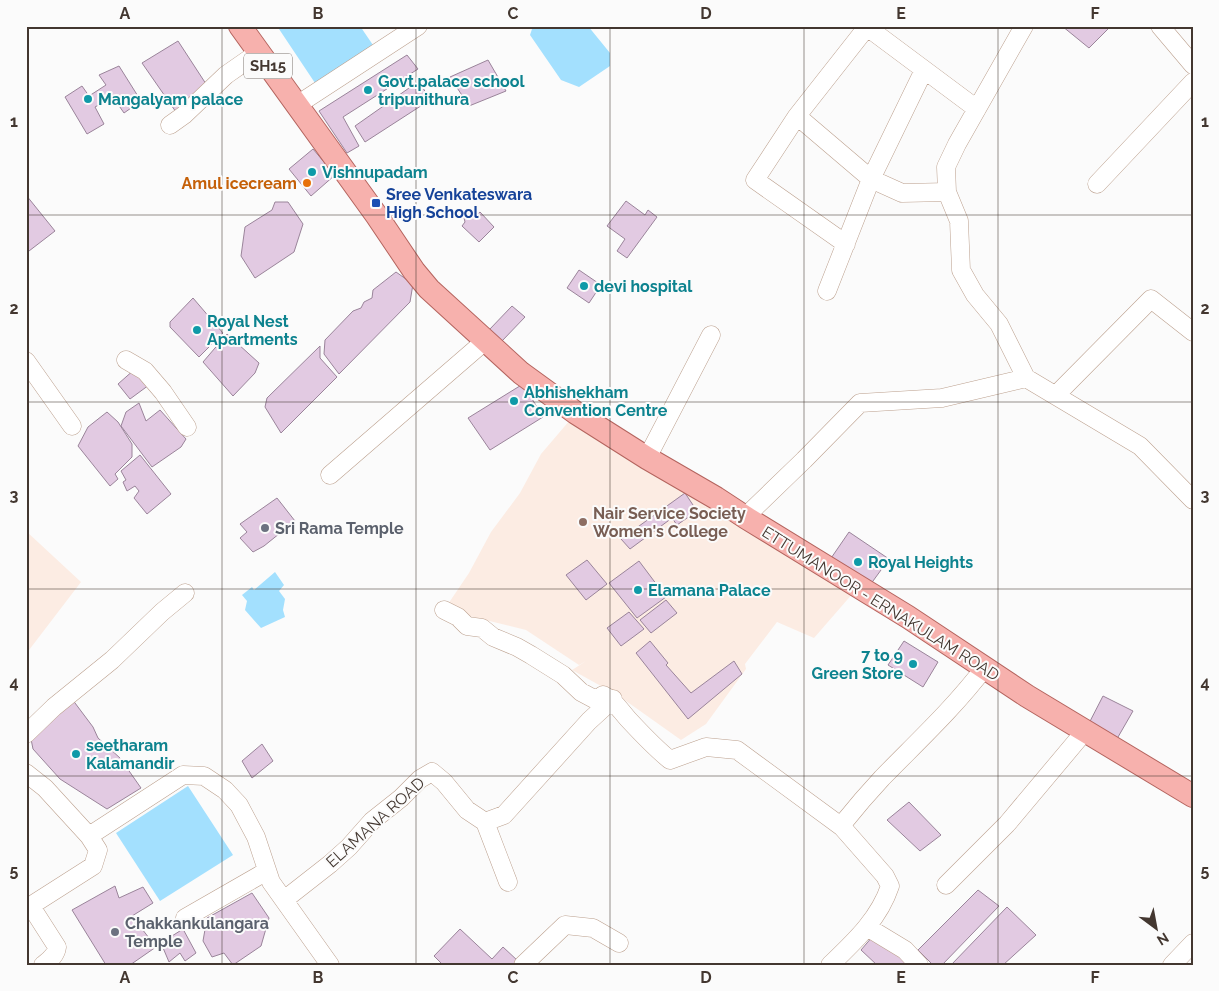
<svg xmlns="http://www.w3.org/2000/svg" width="1219" height="991" font-family="Raleway,sans-serif">
  <rect width="100%" height="100%" fill="#fbfbfb"/>
  <path fill="#fcece3" d="M576 413 854 592 814 638 777 622 745 664 746 669 706 724 681 740 619 696 572 670 586 661 579 665 526 630 444 610 469 573 491 532 520 493 541 454Z
    M26 531 81 582 26 654Z"/>
  <path fill="#a3e0fe" d="M277 26H360L375 48 317 86Z
    M533 26H588L610 53V66L579 87 561 80 530 35Z
    M275 572 284 585 279 591 285 599 283 610 285 617 261 628 245 610 247 601 242 595 252 587 254 590Z
    M188 786 233 855 160 901 116 833Z"/>
  <path fill="#e2cae2" stroke="#9a849a" d="M1062 26H1111L1089 48Z
    M178 41 208 87 176 112 142 63Z
    M407 55 418 69 343 117 359 146 347 153 319 111Z
    M488 60 506 91 469 106 450 77Z
    M119 66 141 101 124 113 113 97 95 107 104 124 87 134 65 97 82 86 89 96 106 85 99 75Z
    M419 81 430 100 365 142 355 126Z
    M313 149 335 175 311 196 289 169Z
    M26 195 55 231 29 251 26 247Z
    M626 201 645 215 648 210 657 217 627 258 617 251 625 239 607 226Z
    M275 202H288L303 224 294 252 255 278 241 256 245 227 272 210Z
    M480 212 494 227 479 242 462 226 465 222 464 218 470 213 474 217Z
    M579 270 601 285 589 303 567 288Z
    M396 272 413 284 410 302 339 374 324 354 325 340 353 311 361 308 364 302 372 298 373 290Z
    M193 298 223 333 199 357 170 327V322Z
    M512 306 525 317 502 341 489 330Z
    M227 334 259 363 255 373 233 396 203 362Z
    M320 346V358L337 377 281 433 265 407 267 398Z
    M135 369 149 385 130 399 118 384Z
    M523 384 543 417 490 450 468 418Z
    M139 403 146 421 160 410 186 439 181 447 152 467 121 426 126 412Z
    M107 412 118 422 132 444V457L115 474 118 479 110 486 78 446 88 427Z
    M140 455 171 494 147 514 134 498 139 491 135 486 127 491 123 482 126 480 121 471Z
    M685 493 697 511 677 525 672 518 630 549 621 539Z
    M277 498 295 521 264 546 253 552 240 538 247 532 240 524Z
    M849 532 889 559 865 592 827 564Z
    M587 560 607 584 586 600 566 575Z
    M639 561 666 597 637 618 609 583Z
    M666 600 677 613 651 633 640 620Z
    M629 612 644 629 621 646 607 628Z
    M650 641 668 663 666 665 691 693 734 661 742 674 688 719 636 653Z
    M904 641 938 662 923 687 888 665Z
    M1103 696 1133 711 1114 744 1085 731Z
    M72 699 93 727 98 738 120 758 141 788 107 809 60 779 33 749 31 739Z
    M262 744 273 761 252 778 242 761Z
    M909 802 941 835 920 851 887 820Z
    M115 886 119 898 143 887 153 903 132 916 156 947 130 965H106L72 910Z
    M978 890 999 906 942 965H933L918 950Z
    M252 893 269 918 261 946 233 965 224 953 212 957 203 941 207 918Z
    M1007 907 1036 935 1003 965H951Z
    M183 929 196 953 185 961 180 953 169 962 161 943Z
    M460 929 492 959 503 947 518 961 514 965H443L434 956Z
    M873 936 897 951 908 965H877L861 950Z"/>
  <g fill="none" stroke-linecap="round" stroke-linejoin="round">
    <defs>
      <path id="minor" d="M1024 26 957 144 946 167 947 192 959 221 961 270 975 295 999 324 1026 378
        M1160 26 1193 65
        M924 70 871 179 797 116 867 27 977 109
        M297 105 418 26
        M797 116 755 180 846 244
        M170 125 184 115 226 75 259 52
        M1097 184 1193 82
        M827 291 871 179 902 193 947 192
        M126 360 145 371 163 392 187 427
        M26 361 72 426
        M1056 395 1151 299 1193 332
        M647 458 711 335
        M330 475 485 341
        M745 517 804 460 860 403 942 398 1026 378 1140 446 1193 500
        M444 610 458 617 467 626 482 628 493 637 517 647 531 655 563 675 581 692 596 700 603 695C614 700 620 710 628 719 641 733 655 748 670 760L706 747 737 750 842 827
        M26 734 54 707 112 660 162 612 185 593
        M26 773 45 788 89 836 183 775 204 776 225 790 239 805 256 837 271 882 330 965
        M485 822 508 882
        M946 885 1007 824 1085 731
        M284 900 330 864 349 847 372 821 401 798 420 779 432 772 444 782 467 810 485 822 504 815 589 721 613 699
        M185 918 267 871
        M867 927 905 950 919 965
        M43 965C49 960 56 956 57 947L34 911 35 903 93 866 98 850 89 836
        M523 965 565 925 593 928 619 943
        M830 965C854 942 879 919 890 886L885 876 842 827 844 822C856 807 869 792 882 778 917 742 954 708 985 667
        M1172 965 1193 943"/>
      <path id="major" d="M240 26 377 216 414 271 429 289 521 373 576 413 647 458 716 498 745 517 908 617 1027 696 1193 796"/>
    </defs>
    <use href="#minor" stroke="#bca08e" stroke-width="19"/>
    <use href="#major" stroke="#b4645e" stroke-width="24"/>
    <use href="#minor" stroke="#fff" stroke-width="18"/>
    <use href="#major" stroke="#f7b1ad" stroke-width="22"/>
  </g>
  <path fill="none" stroke="#433730" stroke-width="1" stroke-opacity="0.55" d="M222 26V965M416 26V965M610 26V965M804 26V965M998 26V965M26 215H1193M26 402H1193M26 589H1193M26 776H1193"/>
  <g fill="#0f9aa8" stroke="#fbfbfb" stroke-width="2">
    <circle cx="368" cy="90" r="5"/>
    <circle cx="88" cy="99" r="5"/>
    <circle cx="312" cy="172" r="5"/>
    <circle cx="584" cy="286" r="5"/>
    <circle cx="197" cy="330" r="5"/>
    <circle cx="514" cy="401" r="5"/>
    <circle cx="858" cy="562" r="5"/>
    <circle cx="638" cy="590" r="5"/>
    <circle cx="913" cy="664" r="5"/>
    <circle cx="76" cy="754" r="5"/>
  </g>
  <circle fill="#e8710a" stroke="#fbfbfb" stroke-width="2" cx="307" cy="183" r="5"/>
  <rect fill="#1a4fb4" stroke="#fbfbfb" stroke-width="2" x="371" y="198" width="10" height="10" rx="2.5"/>
  <circle fill="#8d6e63" stroke="#fbfbfb" stroke-width="2" cx="583" cy="522" r="5"/>
  <g fill="#6b7280" stroke="#fbfbfb" stroke-width="2">
    <circle cx="265" cy="528" r="5"/>
    <circle cx="115" cy="932" r="5"/>
  </g>
  <g text-anchor="middle" stroke-width="4" stroke-linejoin="round" paint-order="stroke">
    <rect fill="#fbfbfb" stroke="#7a726d" stroke-width="1" x="244" y="53.5" width="48" height="25" rx="4"/>
    <g font-size="15" font-weight="bold" fill="#433730">
      <text x="268" y="71">SH15</text>
    </g>
    <g font-size="16" font-weight="bold" fill="#0d838f" stroke="#fbfbfb" text-anchor="start">
      <text x="378" y="87">Govt.palace school<tspan x="378" dy="18">tripunithura</tspan></text>
      <text x="98" y="105">Mangalyam palace</text>
      <text x="322" y="178">Vishnupadam</text>
      <text x="594" y="292">devi hospital</text>
      <text x="207" y="327">Royal Nest<tspan x="207" dy="18">Apartments</tspan></text>
      <text x="524" y="398">Abhishekham<tspan x="524" dy="18">Convention Centre</tspan></text>
      <text x="868" y="568">Royal Heights</text>
      <text x="648" y="596">Elamana Palace</text>
      <text x="903" y="661" text-anchor="end">7 to 9<tspan x="903" dy="18">Green Store</tspan></text>
      <text x="86" y="751">seetharam<tspan x="86" dy="18">Kalamandir</tspan></text>
    </g>
    <g font-size="16" font-weight="bold" fill="#c56008" stroke="#fbfbfb" text-anchor="end">
      <text x="297" y="189">Amul icecream</text>
    </g>
    <g font-size="16" font-weight="bold" fill="#164399" stroke="#fbfbfb" text-anchor="start">
      <text x="386" y="200">Sree Venkateswara<tspan x="386" dy="18">High School</tspan></text>
    </g>
    <g font-size="16" font-weight="bold" fill="#785e54" stroke="#fbfbfb" text-anchor="start">
      <text x="593" y="519">Nair Service Society<tspan x="593" dy="18">Women's College</tspan></text>
    </g>
    <g font-size="16" font-weight="bold" fill="#5b616d" stroke="#fbfbfb" text-anchor="start">
      <text x="275" y="534">Sri Rama Temple</text>
      <text x="125" y="929">Chakkankulangara<tspan x="125" dy="18">Temple</tspan></text>
    </g>
    <g font-size="16" fill="#433730" stroke="#fbfbfb">
      <text transform="translate(881 603) rotate(32)" y="6">ETTUMANOOR - ERNAKULAM ROAD</text>
      <text transform="translate(375 822) rotate(-42)" y="6">ELAMANA ROAD</text>
    </g>
  </g>
  <rect width="1219" height="991" fill="none" stroke="#fbfbfb" stroke-width="55"/>
  <g transform="translate(1156 928) rotate(148)" stroke="#fbfbfb" stroke-width="4" paint-order="stroke">
  <path d="M0-4L9 19L0 12L-9 19Z" fill="#433730"/>
  <text y="-8" font-size="14" font-weight="bold" text-anchor="middle" fill="#433730">N</text>
  </g>
  <rect x="28" y="28" width="1164" height="936" fill="none" stroke="#433730" stroke-width="2"/>
  <g font-size="16" text-anchor="middle" font-weight="bold" fill="#433730">
    <text x="125" y="19">A</text>
    <text x="318" y="19">B</text>
    <text x="513" y="19">C</text>
    <text x="706" y="19">D</text>
    <text x="901" y="19">E</text>
    <text x="1095" y="19">F</text>
    <text x="14" y="127">1</text>
    <text x="1205" y="127">1</text>
    <text x="14" y="314">2</text>
    <text x="1205" y="314">2</text>
    <text x="14" y="501">3</text>
    <text x="1205" y="501">3</text>
    <text x="14" y="688">4</text>
    <text x="1205" y="688">4</text>
    <text x="14" y="876">5</text>
    <text x="1205" y="876">5</text>
    <text x="125" y="983">A</text>
    <text x="318" y="983">B</text>
    <text x="513" y="983">C</text>
    <text x="706" y="983">D</text>
    <text x="901" y="983">E</text>
    <text x="1095" y="983">F</text>
  </g>
</svg>
